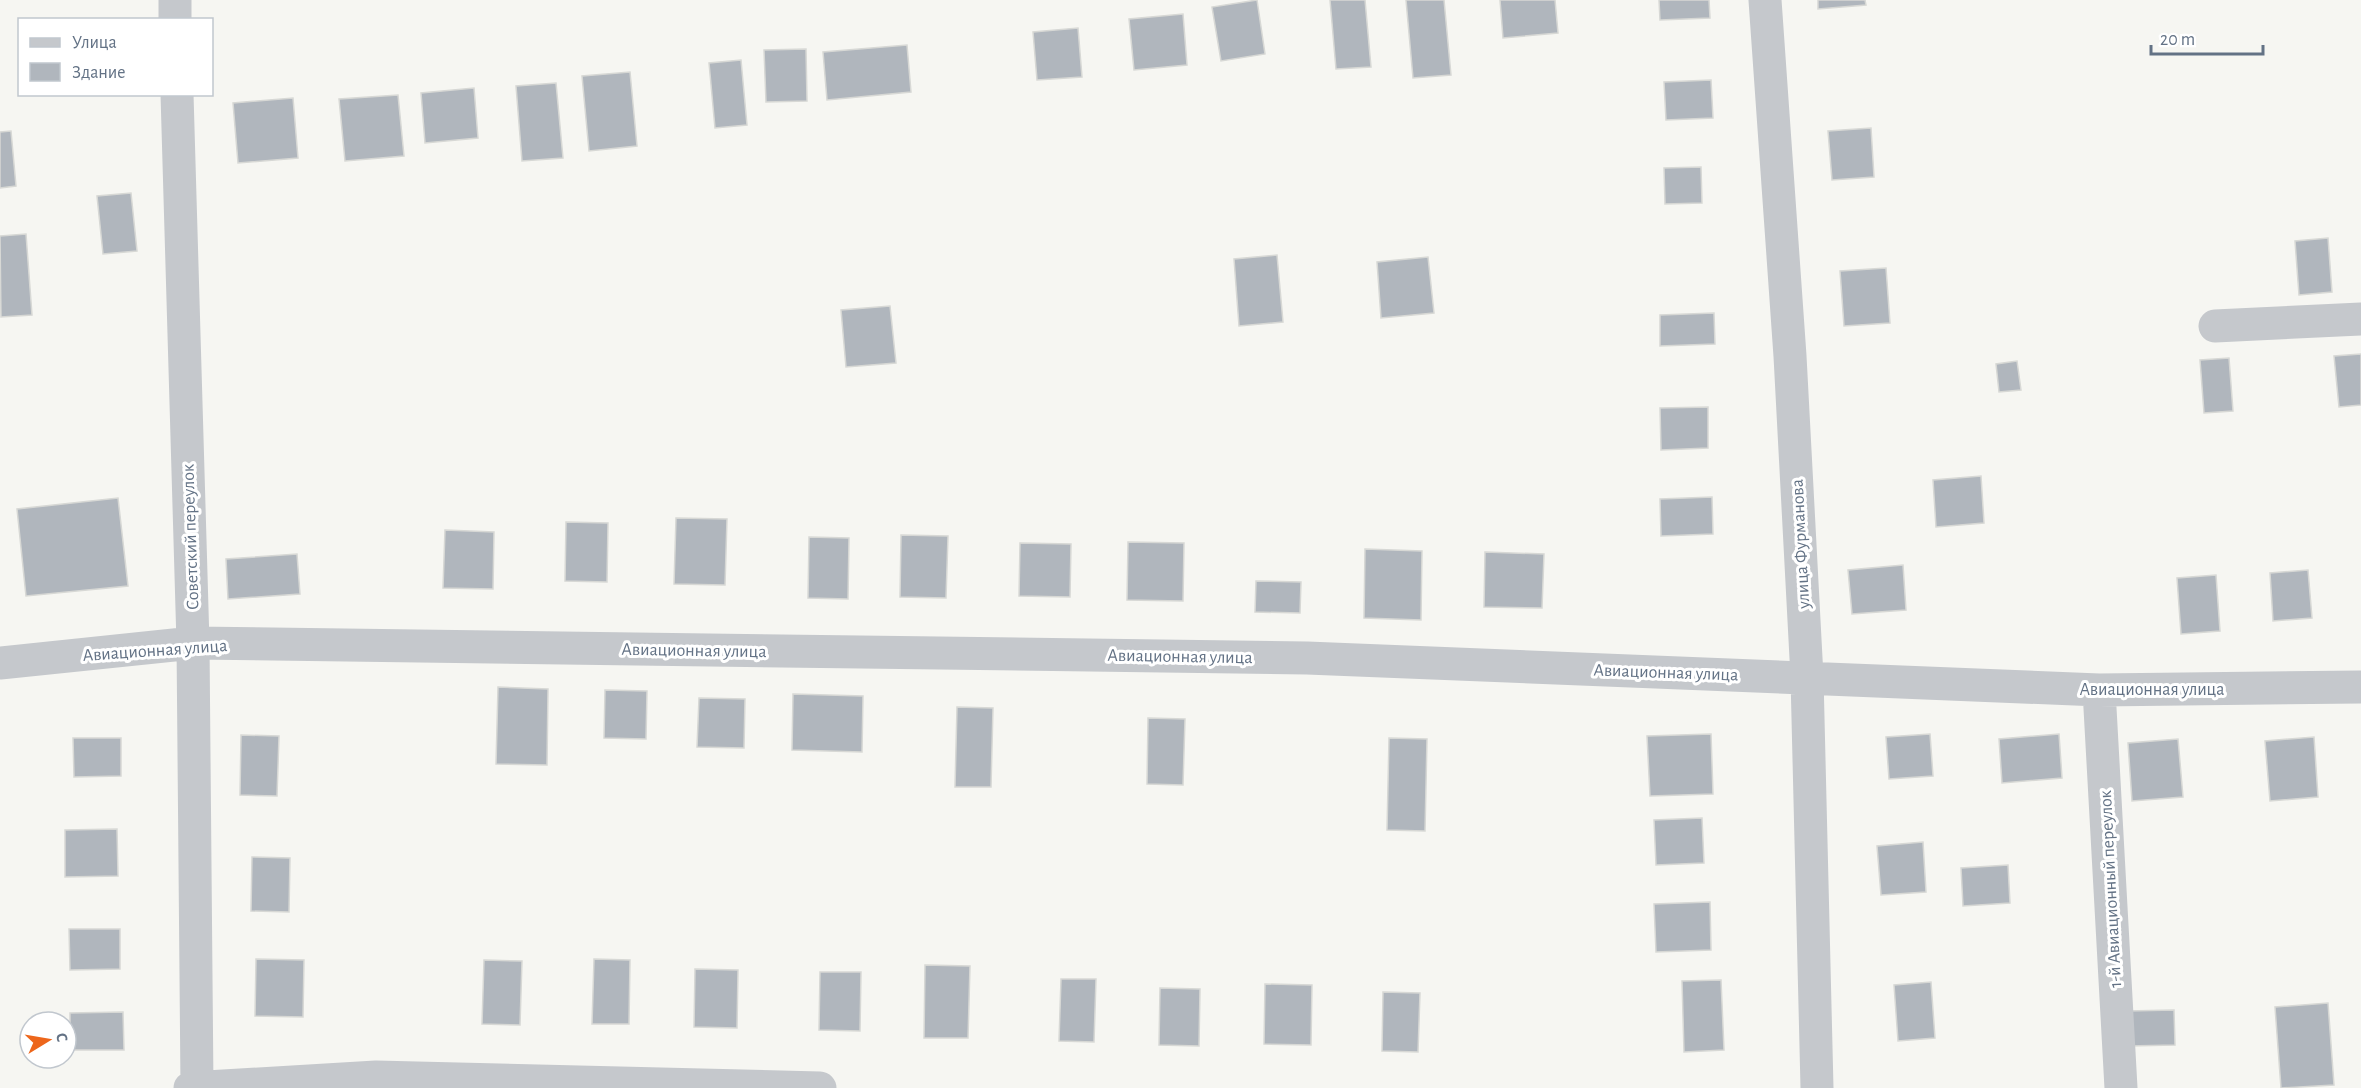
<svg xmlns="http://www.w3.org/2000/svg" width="2361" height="1088" font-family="'Alegreya Sans',sans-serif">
  <rect width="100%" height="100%" fill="#f6f6f2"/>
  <path fill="#b0b6bd" stroke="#d7d8d5" stroke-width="1.5" d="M1257 0 1265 54 1221 61 1212 7Z
    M1330 0H1365L1371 67 1336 69Z
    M1406 0H1444L1451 75 1413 78Z
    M1500 0H1555L1558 33 1503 38Z
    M1659 0H1709L1710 18 1660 20Z
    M1818 0H1865L1866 5 1818 9Z
    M1183 14 1187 65 1134 70 1129 19Z
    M1078 28 1082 77 1037 80 1033 32Z
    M907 45 911 92 827 100 823 52Z
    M806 49 807 101 766 102 764 50Z
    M741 60 747 125 715 128 709 63Z
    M630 72 637 146 589 151 582 76Z
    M1711 80 1713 118 1666 120 1664 82Z
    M556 83 563 158 522 161 516 86Z
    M474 88 478 138 425 143 421 93Z
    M398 95 404 156 345 161 339 99Z
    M293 98 298 158 238 163 233 103Z
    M1871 128 1874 177 1832 180 1828 131Z
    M11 131 16 186 0 188V132Z
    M1701 167 1702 203 1665 204 1664 168Z
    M131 193 137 251 103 254 97 196Z
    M26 234 32 315 1 317 0 236Z
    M2328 238 2332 292 2299 295 2295 241Z
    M1277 255 1283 322 1239 326 1234 259Z
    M1428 257 1434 313 1381 318 1377 262Z
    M1886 268 1890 323 1844 326 1840 271Z
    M890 306 896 363 846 367 841 310Z
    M1714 313 1715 344 1660 346V315Z
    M2361 354V405L2339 407 2334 356Z
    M2229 358 2233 411 2204 413 2200 360Z
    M2017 361 2021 390 1999 392 1996 364Z
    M1708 407V448L1661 450 1660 408Z
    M1981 476 1984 523 1936 527 1933 480Z
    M1712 497 1713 534 1661 536 1660 499Z
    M118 498 128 586 26 596 17 509Z
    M676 518 727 519 725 585 674 584Z
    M566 522 608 523 607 582 565 581Z
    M445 530 494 532 493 589 443 588Z
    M901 535 948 536 946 598 900 597Z
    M809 537 849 538 848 599 808 598Z
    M1128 542 1184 543 1183 601 1127 600Z
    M1020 543 1071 544 1070 597 1019 596Z
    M1365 549 1422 551 1421 620 1364 618Z
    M1485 552 1544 554 1542 608 1484 607Z
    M297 554 300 594 228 599 226 559Z
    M1903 565 1906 610 1852 614 1848 570Z
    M2308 570 2312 618 2273 621 2270 573Z
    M2216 575 2220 631 2181 634 2177 578Z
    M1256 581 1301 582 1300 613 1255 612Z
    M498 687 548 689 547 765 496 764Z
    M605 690 647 691 646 739 604 738Z
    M793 694 863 696 862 752 792 750Z
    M699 698 745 699 744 748 697 747Z
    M957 707 993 708 991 787H955Z
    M1148 718 1185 719 1183 785 1147 784Z
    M1711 734 1713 794 1650 796 1647 736Z
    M1930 734 1933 776 1889 779 1886 737Z
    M2059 734 2062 778 2002 783 1999 739Z
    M241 735 279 736 277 796 240 795Z
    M2314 737 2318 797 2270 801 2265 741Z
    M73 738H121V776L74 777Z
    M1389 738 1427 739 1425 831 1387 830Z
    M2178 739 2183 797 2132 801 2128 743Z
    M1702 818 1704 863 1656 865 1654 820Z
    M117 829 118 876 65 877V830Z
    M1923 842 1926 892 1881 895 1877 846Z
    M252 857 290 858 289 912 251 911Z
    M2008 865 2010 903 1963 906 1961 868Z
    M1710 902 1711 950 1656 952 1654 904Z
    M69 929H120V969L70 970Z
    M256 959 304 960 303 1017 255 1016Z
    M594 959 630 960 629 1024H592Z
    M484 960 522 961 520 1025 482 1024Z
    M925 965 970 966 968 1038H924Z
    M695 969 738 970 737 1028 694 1027Z
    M820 972H861L860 1031 819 1030Z
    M1061 979H1096L1094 1042 1059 1041Z
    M1721 980 1724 1050 1684 1052 1682 981Z
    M1931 982 1935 1038 1898 1041 1894 985Z
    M1265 984 1312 985 1311 1045 1264 1044Z
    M1160 988 1200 989 1199 1046 1159 1045Z
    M1383 992 1420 993 1418 1052 1382 1051Z
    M2328 1003 2334 1085 2281 1088 2275 1007Z
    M2174 1010 2175 1045 2128 1046 2127 1011Z
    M123 1012 124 1050H70V1013Z"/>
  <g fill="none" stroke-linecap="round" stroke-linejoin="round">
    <path stroke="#c5c8cc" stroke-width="33" d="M175 0V20
      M1765 0 1790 356 1807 677 1817 1088
      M177 94 193 643 197 1088
      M2215 326 2361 319
      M0 663 193 643 1307 658 2099 690 2361 687
      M2099 690 2121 1088
      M190 1088 376 1077 820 1088"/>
  </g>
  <g text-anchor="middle" stroke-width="6" stroke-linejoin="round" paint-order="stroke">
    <g font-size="18" fill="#637285" stroke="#fff">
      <text transform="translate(190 537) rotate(-92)" y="6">Советский переулок</text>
      <text transform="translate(1800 544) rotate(-93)" y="6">улица Фурманова</text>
      <text transform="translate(155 650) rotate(-4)" y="6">Авиационная улица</text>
      <text transform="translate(694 650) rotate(1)" y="6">Авиационная улица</text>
      <text transform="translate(1180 656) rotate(1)" y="6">Авиационная улица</text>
      <text transform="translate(1666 672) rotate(2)" y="6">Авиационная улица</text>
      <text x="2152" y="695">Авиационная улица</text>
      <text transform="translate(2110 889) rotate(-93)" y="6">1-й Авиационный переулок</text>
    </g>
  </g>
  <rect x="18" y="18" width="195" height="78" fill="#ffffff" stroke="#c1c7ce" stroke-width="1.5"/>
  <rect x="30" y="38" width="30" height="9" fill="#c5c8cc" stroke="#c1c7ce" stroke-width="1.5"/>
  <text x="72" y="48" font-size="18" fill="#637285">Улица</text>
  <rect x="30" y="63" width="30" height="18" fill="#b0b6bd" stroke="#c1c7ce" stroke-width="1.5"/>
  <text x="72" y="78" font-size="18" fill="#637285">Здание</text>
  <g transform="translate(48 1040) rotate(79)"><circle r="28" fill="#ffffff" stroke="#c1c7ce" stroke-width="1.5"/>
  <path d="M0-4.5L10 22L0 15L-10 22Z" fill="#ed661b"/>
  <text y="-9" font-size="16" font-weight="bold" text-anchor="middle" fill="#637285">С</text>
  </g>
  <path d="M2151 45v9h112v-9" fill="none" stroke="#637285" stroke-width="3"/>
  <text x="2160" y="45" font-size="18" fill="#637285" stroke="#ffffff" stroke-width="4.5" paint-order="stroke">20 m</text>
</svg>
